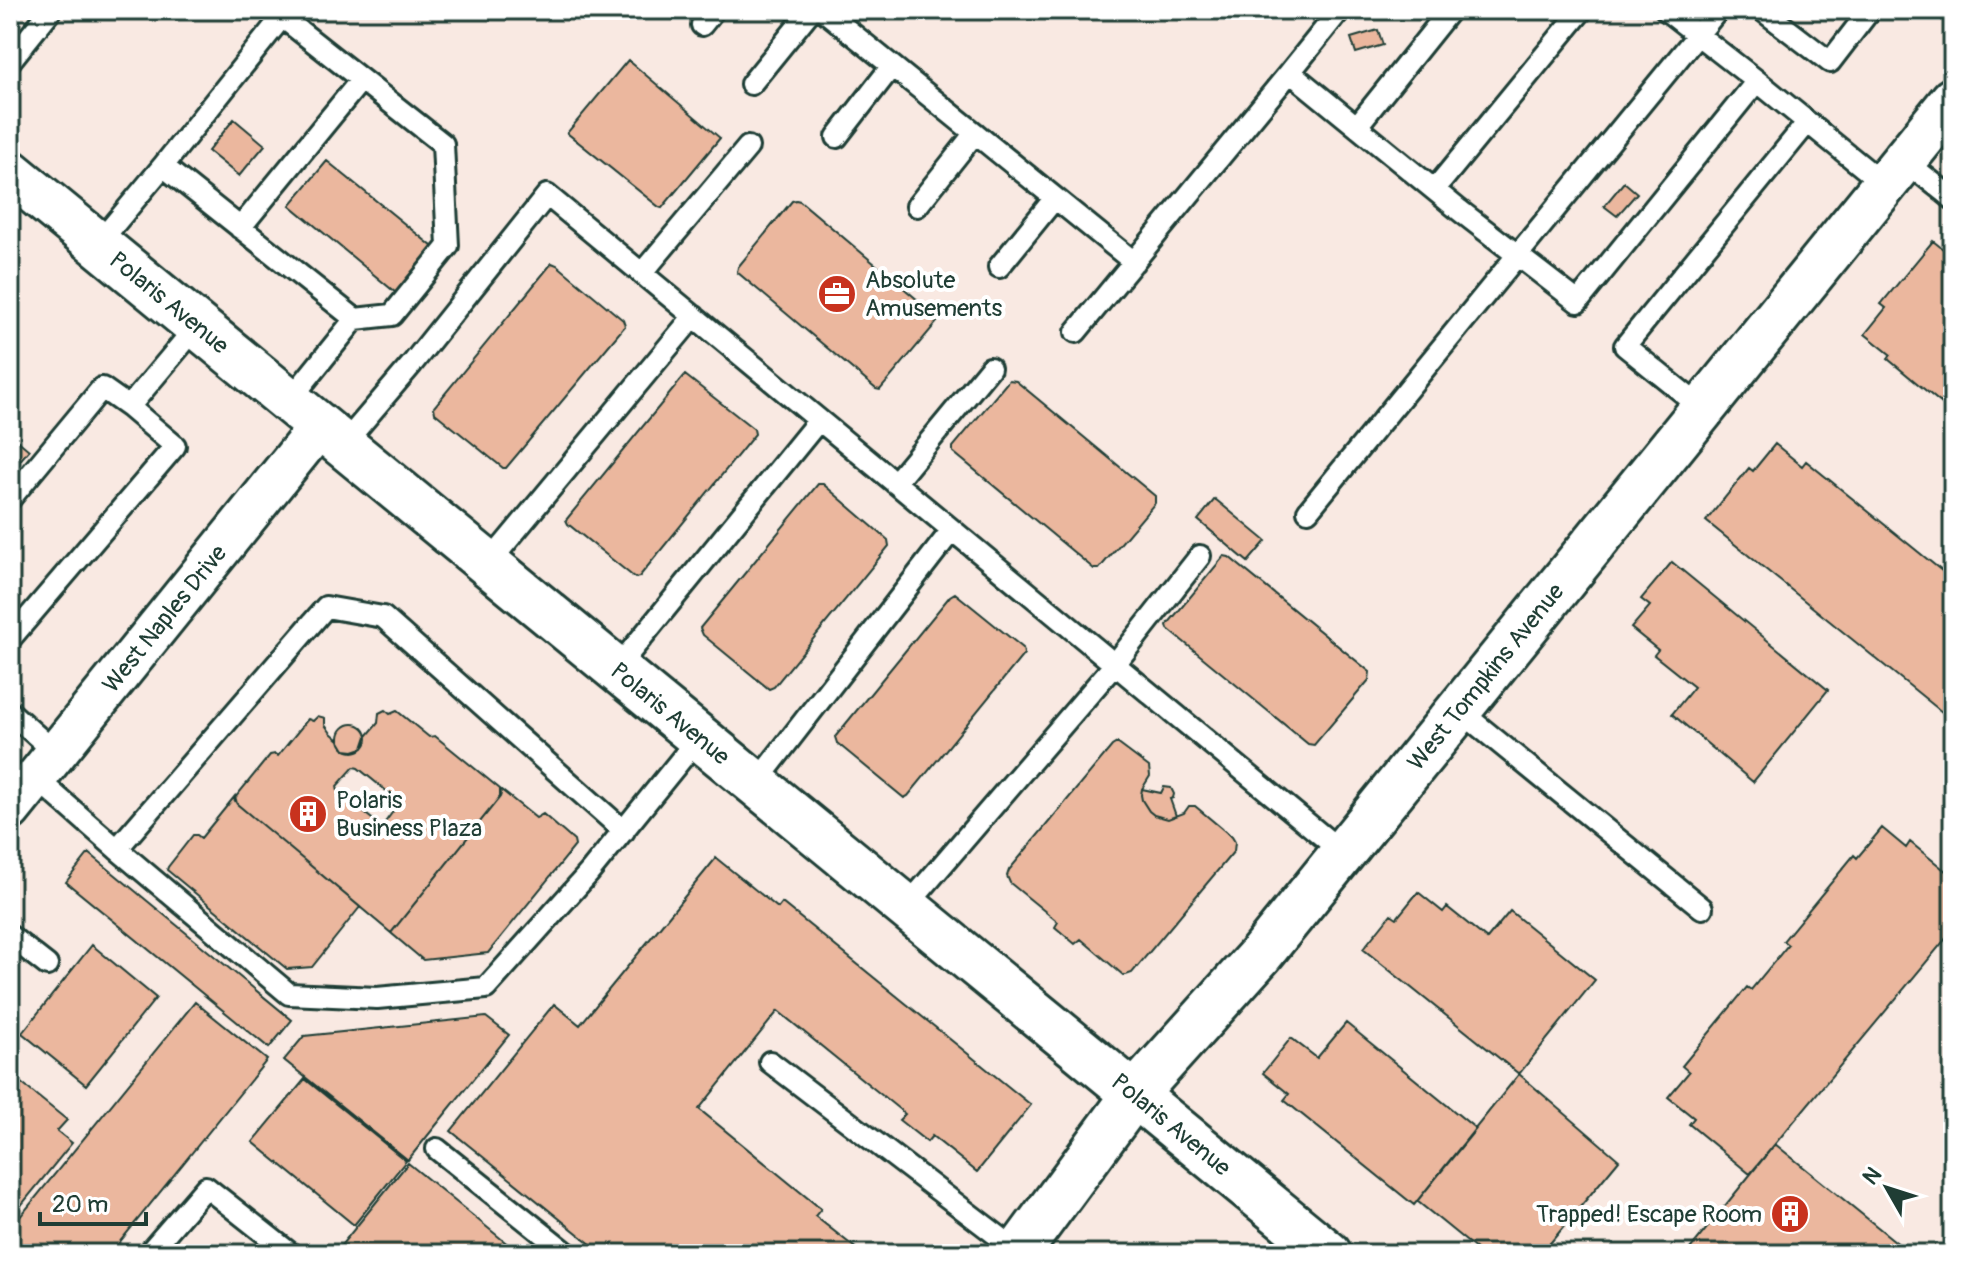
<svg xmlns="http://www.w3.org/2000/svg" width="1963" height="1264" font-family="Pangolin,sans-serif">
  <rect width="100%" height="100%" fill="#f9e9e2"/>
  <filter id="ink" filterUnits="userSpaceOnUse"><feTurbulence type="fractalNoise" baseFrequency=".0125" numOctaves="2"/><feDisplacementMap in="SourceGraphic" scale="16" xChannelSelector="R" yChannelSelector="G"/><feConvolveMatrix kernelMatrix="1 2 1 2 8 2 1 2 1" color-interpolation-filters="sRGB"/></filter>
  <g filter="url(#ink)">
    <path fill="#ebb79e" stroke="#1f3d34" stroke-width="2" fill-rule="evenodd" d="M1378 30 1383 45 1356 53 1351 38Z
      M628 60 720 138 662 208 659 207 567 133Z
      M234 119 265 145 239 176 208 151Z
      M327 161 433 247 396 293 290 205Z
      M1624 182 1637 193 1617 216 1604 206Z
      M796 200 800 201 938 317V321L880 390 876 389 737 272 738 267 792 201Z
      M1933 241 1953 257V413L1888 359 1891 355 1865 334 1886 308 1881 304Z
      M552 263 557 265 623 320 625 326 506 468H503L435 413 434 407Z
      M685 375 754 429 755 434 639 577 635 578 568 524 566 520Z
      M1009 380 1016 381 1155 496V503L1099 569H1094L953 452V447Z
      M10 434 29 450 11 471 10 470Z
      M1775 444 1802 466 1806 461 1953 580V721L1706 521 1749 468 1753 471Z
      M818 484H823L888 540 889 546 774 687 769 689 703 635 700 628Z
      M1215 499 1266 541 1248 562 1198 520Z
      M1224 556 1229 557 1370 672 1369 680 1314 745 1308 744 1168 629 1167 625Z
      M1672 562 1828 690 1753 782 1672 714 1694 687 1654 655 1658 650 1631 628 1650 606 1641 599Z
      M955 593 1023 648 1024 654 908 796 904 798 837 743 835 737 950 596Z
      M385 710 390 714 397 711 429 737 435 736 500 789 501 794 500 797 391 933 237 804 234 799 270 755 275 754 278 756 308 719 313 721 318 716 325 718V725L331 733 339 740 345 750 354 751 363 748 367 736 378 723 379 713ZM354 767 358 768 400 802 383 825 381 826 338 792 337 786Z
      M339 738a14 14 0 1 1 28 0a14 14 0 1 1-28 0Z
      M1117 743 1149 767 1150 776 1142 789 1141 795 1142 800 1149 811 1154 815 1168 819 1184 813 1189 806H1195L1232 837 1235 842 1234 851 1132 973 1126 975H1123L1081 939 1075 944 1055 927 1058 922 1010 883 1007 876 1009 870 1112 746Z
      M1164 787 1171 788 1174 794 1173 798 1170 799 1176 816 1168 819 1154 815 1149 811 1142 800 1141 795 1142 789 1161 793Z
      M500 789 536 818 543 814 574 841 575 846 488 953 423 960 391 933 500 797Z
      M235 796 237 804 360 907 312 967 287 969 167 870 168 867 193 835H197L201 838Z
      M1882 828 1906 848 1910 842 1953 877V930L1750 1174 1689 1124 1694 1118 1668 1097 1689 1072 1682 1066 1747 987 1751 990 1788 945 1783 941 1854 855 1857 858Z
      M89 853 292 1020 269 1048 66 882Z
      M716 858 778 908 782 903 1031 1105 977 1172 932 1136 927 1142 899 1120 905 1114 778 1011 699 1109 821 1209 815 1216 863 1254H603L451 1131 554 1004 580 1025Z
      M1418 892 1443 912 1447 907 1487 939 1510 911 1595 980 1519 1074 1363 949 1391 914 1397 918Z
      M92 945 156 998 86 1085 22 1033Z
      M195 1002 267 1060 110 1254H12L10 1252V1229Z
      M486 1017 509 1035 408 1160 284 1060 304 1036Z
      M1346 1023 1476 1129 1414 1205 1284 1100 1289 1094 1263 1073 1291 1038 1317 1058Z
      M10 1074 67 1120 57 1131 72 1143 10 1219Z
      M1519 1074 1619 1160 1542 1253 1537 1249 1533 1254H1494L1492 1252 1482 1254 1417 1201Z
      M305 1079 406 1161 354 1225 253 1142Z
      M1775 1144 1911 1254H1686Z
      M408 1163 520 1254H334Z"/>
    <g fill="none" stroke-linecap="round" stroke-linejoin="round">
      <defs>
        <path id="service" d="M823 10 1134 262
          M1666 10 1757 81 1885 185
          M1762 10 1830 62 1870 10
          M702 25 714 10
          M10 61 51 10
          M1290 72 1340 10
          M751 84 811 10
          M1357 126 1450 10
          M837 137 892 66
          M1904 160 1953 199
          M163 166 282 17 443 144 448 246 392 315 355 319
          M1435 189 1582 10
          M917 206 975 133
          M240 228 361 80
          M98 244 163 166 355 319 289 401
          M999 267 1055 198
          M642 273 748 147
          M1076 332 1290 72 1459 210 1578 302 1757 81
          M129 407 197 326
          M1703 409 1625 346 1807 123
          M343 445 412 364 547 195 1343 853
          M895 483 990 368
          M10 499 102 388 129 407 175 446 10 639
          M1308 511 1718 10
          M488 564 694 316
          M617 668 819 420
          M1459 710 1702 908
          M10 712 56 753
          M36 778 117 849
          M756 783 952 530
          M624 831 383 617 326 607 117 849 289 994 377 998 486 988 589 873 700 736
          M907 906 1115 664 1200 556
          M10 936 47 965
          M770 1062 1019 1252
          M437 1149 568 1254
          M148 1254 206 1187 291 1254"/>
        <g id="minor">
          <path id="s1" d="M10 810 320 426"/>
        </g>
        <g id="tertiary">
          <path id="s2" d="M10 172 1329 1254"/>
          <path id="s3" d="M1017 1254 1135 1094 1261 954 1953 100"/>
        </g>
      </defs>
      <use href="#service" stroke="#1f3d34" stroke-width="26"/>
      <use href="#minor" stroke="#1f3d34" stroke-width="46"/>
      <use href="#tertiary" stroke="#1f3d34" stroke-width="50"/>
      <use href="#service" stroke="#fff" stroke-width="20"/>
      <use href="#minor" stroke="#fff" stroke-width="40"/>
      <use href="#tertiary" stroke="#fff" stroke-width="44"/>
    </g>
  </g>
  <defs>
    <symbol id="office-disc" viewBox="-11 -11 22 22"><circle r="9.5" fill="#c8321e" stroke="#fff"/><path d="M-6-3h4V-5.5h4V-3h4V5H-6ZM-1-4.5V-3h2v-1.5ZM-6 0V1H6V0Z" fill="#fff"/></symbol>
    <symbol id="building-disc" viewBox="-11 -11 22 22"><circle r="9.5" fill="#c8321e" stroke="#fff"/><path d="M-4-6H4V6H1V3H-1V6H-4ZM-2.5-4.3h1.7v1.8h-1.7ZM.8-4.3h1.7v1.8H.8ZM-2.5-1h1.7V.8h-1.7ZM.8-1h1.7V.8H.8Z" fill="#fff"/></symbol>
  </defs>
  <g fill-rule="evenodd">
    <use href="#office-disc" x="815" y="272" width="44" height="44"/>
    <use href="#building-disc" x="286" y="792" width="44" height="44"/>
    <use href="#building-disc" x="1768" y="1192" width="44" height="44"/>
  </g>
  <g text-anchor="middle" stroke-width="8" stroke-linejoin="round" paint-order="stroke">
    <g font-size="24" fill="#1f3d34" stroke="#fff" text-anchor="start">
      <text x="865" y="288">Absolute<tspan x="865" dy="28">Amusements</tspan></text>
      <text x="336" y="808">Polaris<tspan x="336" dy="28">Business Plaza</tspan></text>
      <text x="1762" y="1222" text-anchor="end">Trapped! Escape Room</text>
    </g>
    <g font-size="24" fill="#1f3d34" stroke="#fff">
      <text dy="8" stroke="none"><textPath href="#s2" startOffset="206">Polaris Avenue</textPath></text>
      <text dy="8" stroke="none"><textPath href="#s1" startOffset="246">West Naples Drive</textPath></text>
      <text dy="8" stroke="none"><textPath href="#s3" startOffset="744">West Tompkins Avenue</textPath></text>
      <text dy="8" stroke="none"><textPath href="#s2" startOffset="854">Polaris Avenue</textPath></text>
      <text dy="8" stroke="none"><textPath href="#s2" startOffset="1502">Polaris Avenue</textPath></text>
    </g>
  </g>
  <rect width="1963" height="1264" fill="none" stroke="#fff" stroke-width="40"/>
  <rect x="20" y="20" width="1923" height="1224" fill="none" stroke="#1f3d34" stroke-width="3" filter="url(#ink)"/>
  <g transform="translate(1887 1188) rotate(309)" stroke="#ffffff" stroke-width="6" paint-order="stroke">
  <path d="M0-6L14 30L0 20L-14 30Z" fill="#1f3d34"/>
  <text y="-12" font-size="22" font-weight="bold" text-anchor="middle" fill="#1f3d34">N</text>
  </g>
  <path d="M40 1212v12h106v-12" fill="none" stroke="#1f3d34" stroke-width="4"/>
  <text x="52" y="1212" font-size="24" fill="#1f3d34" stroke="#ffffff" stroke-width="6" paint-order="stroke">20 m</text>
</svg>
